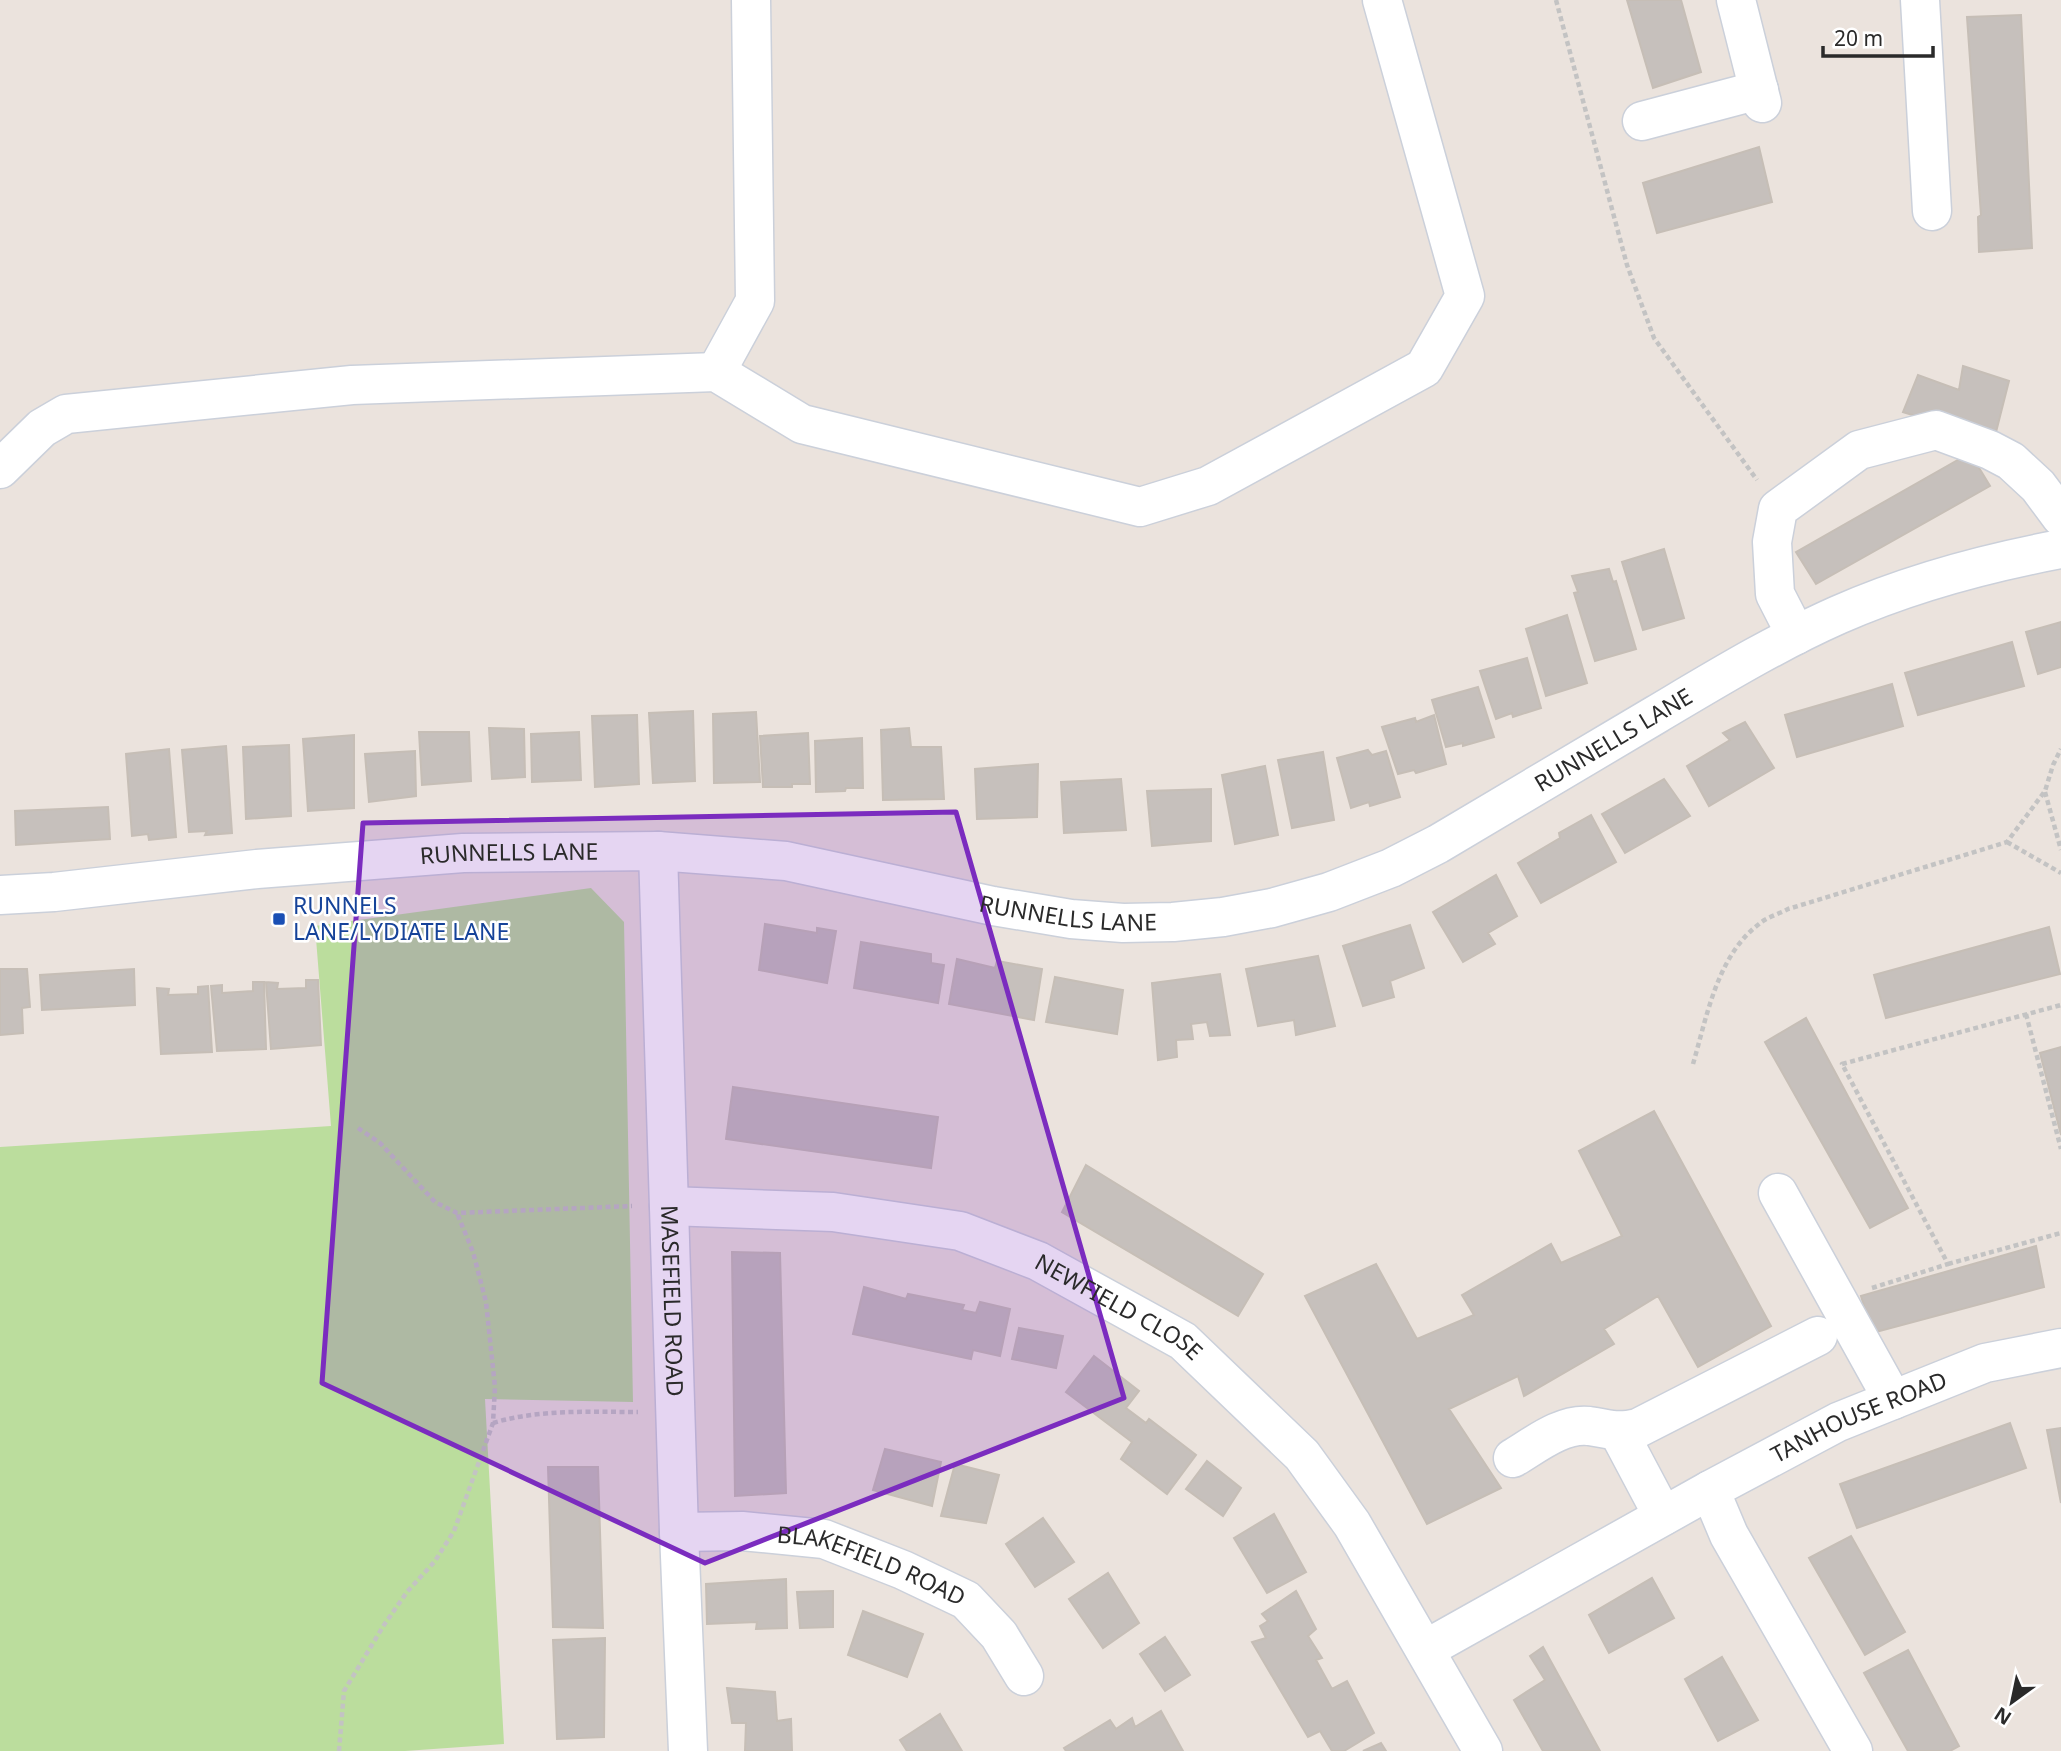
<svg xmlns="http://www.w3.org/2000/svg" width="2061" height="1751" font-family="'Noto Sans',sans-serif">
  <rect width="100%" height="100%" fill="#ebe3dd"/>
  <path fill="#bbdd9d" d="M591 888 624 922 633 1402 485 1399 504 1744 405 1751H0V1147L331 1126 315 926Z"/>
  <path fill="#c6c0bc" stroke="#c6beb6" stroke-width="2" d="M1627 0H1681L1701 72 1653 88Z
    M2021 15 2032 248 1979 252 1978 217 1981 215 1967 17Z
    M1759 147 1772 202 1657 233 1643 183Z
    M1963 366 2009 381 1994 440 1903 412 1918 375 1959 390Z
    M1970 453 1990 486 1816 584 1796 552Z
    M1664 549 1684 618 1643 630 1622 562Z
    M1609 569 1613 582 1616 581 1636 649 1595 661 1574 593 1578 592 1572 576Z
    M1567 615 1587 683 1546 696 1526 629Z
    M2061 622V667L2038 674 2026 632Z
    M2012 642 2024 686 1918 715 1905 673Z
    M1527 658 1541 708 1513 717 1512 713 1496 719 1480 671Z
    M1892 684 1903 726 1797 757 1785 715Z
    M1478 687 1494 737 1463 746V743L1446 747 1432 700Z
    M693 711 695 781 653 783 649 713Z
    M756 712 760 782 714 783 713 714Z
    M637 715 639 784 595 787 592 716Z
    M1434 715 1446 764 1416 773 1414 770 1398 774 1382 727 1415 718 1416 722Z
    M1745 722 1774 768 1709 806 1687 766 1730 740 1723 733Z
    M489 728 524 729 525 777 492 779Z
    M909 728 911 747H941L944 799 883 800 881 730Z
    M419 732H469L471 781 422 785Z
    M579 732 581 780 532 782 531 734Z
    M808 733 810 784H792V787H763L760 736Z
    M354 735V808L308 811 303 739Z
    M862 738 863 788H846L845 791 816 792 815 741Z
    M289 745 291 816 246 819 243 747Z
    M226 746 232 833 205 835 207 831 189 832 182 750Z
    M169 749 176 837 149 840 148 834 132 836 126 754Z
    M1368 750 1372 755 1386 751 1400 797 1370 806 1369 802 1351 808 1337 758Z
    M415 751 416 796 369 802 365 754Z
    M1323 752 1334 820 1292 828 1278 760Z
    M1038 764 1037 817 977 819 975 769Z
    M1265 766 1278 835 1235 844 1222 775Z
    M1121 779 1126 830 1064 833 1061 782Z
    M1664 779 1690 816 1625 853 1602 814Z
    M1211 789V841L1152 846 1147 791Z
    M108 807 110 839 16 845 15 811Z
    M1591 815 1616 862 1541 903 1518 863 1560 838 1559 833Z
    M1496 875 1517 916 1488 933 1495 944 1463 962 1433 912Z
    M765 924 817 933V928L836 931 827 983 759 970Z
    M1410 925 1424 968 1390 981 1394 997 1363 1006 1343 946Z
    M2049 927 2060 974 1886 1018 1874 975Z
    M861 942 931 954V963L944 965 938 1003 854 988Z
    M1318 956 1335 1026 1296 1035 1294 1020 1258 1026 1246 969Z
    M957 959 995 968 997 961 1042 969 1034 1020 949 1004Z
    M0 969H27L30 1007 22 1008 23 1033 0 1035Z
    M134 969 135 1005 42 1010 40 975Z
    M1220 974 1230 1035 1210 1036 1207 1022 1191 1024 1193 1039 1176 1040 1177 1057 1158 1060 1152 983Z
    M1055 977 1123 990 1117 1034 1046 1022Z
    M306 980H318L321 1045 271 1049 266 982 278 983 277 989 306 988Z
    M253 982H264L266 1049 217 1051 211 986 222 985V993L253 991Z
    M208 986 212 1052 161 1054 157 988 169 989 168 995 198 994V987Z
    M1806 1018 1908 1208 1870 1228 1765 1042Z
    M2061 1047V1135L2040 1053Z
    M733 1087 938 1117 931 1168 726 1139Z
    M1654 1111 1771 1326 1698 1367 1658 1296 1604 1329 1614 1344 1524 1396 1518 1376 1449 1409 1501 1488 1427 1524 1305 1296 1376 1264 1417 1339 1474 1315 1462 1295 1551 1244 1561 1263 1622 1236 1579 1151Z
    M1086 1165 1263 1274 1238 1316 1062 1212Z
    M2036 1246 2044 1287 1872 1333 1861 1296Z
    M732 1252 780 1253 786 1493 735 1496Z
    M864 1287 906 1299 908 1294 964 1305 962 1310 976 1313 980 1302 1010 1309 1000 1356 973 1350 971 1359 853 1334Z
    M1019 1328 1063 1336 1056 1368 1012 1359Z
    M1094 1356 1139 1391 1126 1408 1146 1423 1149 1419 1196 1455 1167 1494 1121 1459 1132 1442 1066 1392Z
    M2010 1423 2026 1468 1857 1528 1840 1484Z
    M2061 1428V1503L2047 1430Z
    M885 1449 941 1462 932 1506 873 1490Z
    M1207 1461 1241 1488 1223 1516 1186 1489Z
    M955 1464 999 1475 986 1523 941 1516Z
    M548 1467H598L603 1628 553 1627Z
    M1274 1514 1306 1572 1267 1593 1234 1538Z
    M1043 1518 1074 1562 1035 1587 1006 1544Z
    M1851 1536 1905 1632 1865 1655 1809 1558Z
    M1108 1573 1139 1623 1103 1648 1069 1599Z
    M1652 1578 1674 1618 1609 1653 1589 1615Z
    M786 1579 787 1628 756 1629 757 1622 707 1624 706 1584Z
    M833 1591V1627L800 1628 797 1592Z
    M1296 1591 1316 1629 1308 1636 1322 1658 1316 1660 1332 1689 1347 1681 1374 1733 1344 1751H1332L1320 1731 1308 1737 1252 1642 1266 1638 1260 1626 1268 1621 1262 1614Z
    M863 1611 923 1634 907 1677 848 1655Z
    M1165 1637 1190 1675 1165 1691 1140 1654Z
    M605 1638 604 1737 557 1739 553 1640Z
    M1543 1647 1600 1751H1543L1514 1700 1545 1680 1530 1656Z
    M1908 1650 1959 1746 1950 1751H1908L1864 1673Z
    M1722 1657 1758 1720 1718 1741 1685 1679Z
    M727 1688 775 1692 777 1721 791 1719 792 1751H745L746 1723H732Z
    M1161 1711 1183 1751H1066L1064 1748 1110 1720 1116 1729 1132 1718 1135 1727Z
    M940 1714 962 1751H907L900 1740Z
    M1381 1743 1386 1751H1363Z"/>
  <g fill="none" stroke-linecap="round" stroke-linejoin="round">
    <defs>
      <g id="minor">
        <path d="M1736 0 1762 103"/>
        <path d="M1920 0 1932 211"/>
        <path d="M1642 121 1759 90"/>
        <path d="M716 372 755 301 751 0"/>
        <path d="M0 469 42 428 66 414 352 385 716 372 802 424 1140 507 1208 486 1424 368 1465 296 1382 0"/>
        <path d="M1796 635 1775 594 1772 542 1778 509 1859 450 1936 430 1990 450 2011 461 2038 486 2061 517"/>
        <path id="s1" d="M658 851 679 1532 688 1751"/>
        <path id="s2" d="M0 895 54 892 257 869 463 853 658 851 786 861 993 906 1071 919 1123 923 1173 922 1223 917 1272 908 1329 892 1391 868 1438 844C1511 801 1584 758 1657 714 1716 679 1775 643 1838 615 1908 584 1986 563 2061 549"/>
        <path d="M1778 1193 1893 1400"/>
        <path id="s3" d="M669 1206 833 1212 960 1231 1038 1261 1183 1341 1302 1455 1352 1524 1483 1751"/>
        <path d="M1619 1433 1663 1516"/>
        <path d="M1513 1458C1535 1445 1562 1423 1589 1426 1611 1429 1615 1433 1638 1428L1818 1336"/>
        <path id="s4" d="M679 1532 742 1531 824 1539 903 1570 966 1600 999 1635 1024 1676"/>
        <path d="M1426 1649 1710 1490"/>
        <path id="s5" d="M1853 1751 1729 1535 1710 1490 1838 1422 1985 1363 2061 1348"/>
      </g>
    </defs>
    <use href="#minor" stroke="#cbd0da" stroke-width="41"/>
    <path stroke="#c3c3c3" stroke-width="4.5" stroke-dasharray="5 3.5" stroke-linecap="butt" d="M1556 0 1627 265 1654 338 1757 480
      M2045 792 2061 850
      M2007 842 2061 873
      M2026 1014 2061 1149
      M1693 1064C1707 1016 1717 956 1759 924 1767 917 1779 914 1788 909L2007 842 2045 791 2053 765 2061 749
      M358 1128 380 1143 435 1202 457 1213 632 1206
      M1948 1264 2061 1233
      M1872 1288 1948 1264 1842 1064 2061 1005
      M493 1423C539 1409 589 1412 638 1412
      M339 1751 344 1691 384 1625 407 1592 435 1561 454 1531 493 1423 495 1387 486 1302 473 1252 457 1213"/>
    <use href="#minor" stroke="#fff" stroke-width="38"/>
  </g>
  <path fill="#7b2cbf" fill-opacity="0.2" stroke="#7b2cbf" stroke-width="5" stroke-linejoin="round" d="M956 812 1124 1398 705 1563 322 1383 363 823Z"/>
  <rect fill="#1a4fb4" stroke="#fff" stroke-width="2.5" x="272" y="912" width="14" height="14" rx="3.5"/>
  <g text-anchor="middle" stroke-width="5" stroke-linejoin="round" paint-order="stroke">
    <g font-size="23" fill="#2a2a2a" stroke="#fff">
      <text dy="8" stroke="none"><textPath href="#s2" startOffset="1664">RUNNELLS LANE</textPath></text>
      <text dy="8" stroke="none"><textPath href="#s2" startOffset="511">RUNNELLS LANE</textPath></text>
      <text dy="8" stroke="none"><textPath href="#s2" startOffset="1076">RUNNELLS LANE</textPath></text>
      <text dy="8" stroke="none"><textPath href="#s1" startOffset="450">MASEFIELD ROAD</textPath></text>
      <text dy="8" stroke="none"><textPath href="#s3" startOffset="469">NEWFIELD CLOSE</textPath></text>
      <text dy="8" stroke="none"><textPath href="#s5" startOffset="464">TANHOUSE ROAD</textPath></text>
      <text dy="8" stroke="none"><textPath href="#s4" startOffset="198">BLAKEFIELD ROAD</textPath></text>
    </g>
    <g font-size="23" fill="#164399" stroke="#fff" text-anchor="start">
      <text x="293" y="914">RUNNELS<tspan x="293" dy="26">LANE/LYDIATE LANE</tspan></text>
    </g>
  </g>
  <g transform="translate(2012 1702) rotate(213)" stroke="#ffffff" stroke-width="5" paint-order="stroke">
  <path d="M0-5L12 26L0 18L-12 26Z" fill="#2a2a2a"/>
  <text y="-10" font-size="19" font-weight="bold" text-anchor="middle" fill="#2a2a2a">N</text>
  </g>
  <path d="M1823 46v10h110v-10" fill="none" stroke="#2a2a2a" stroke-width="3.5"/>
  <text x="1834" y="46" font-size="21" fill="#2a2a2a" stroke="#ffffff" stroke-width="5" paint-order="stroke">20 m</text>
</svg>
